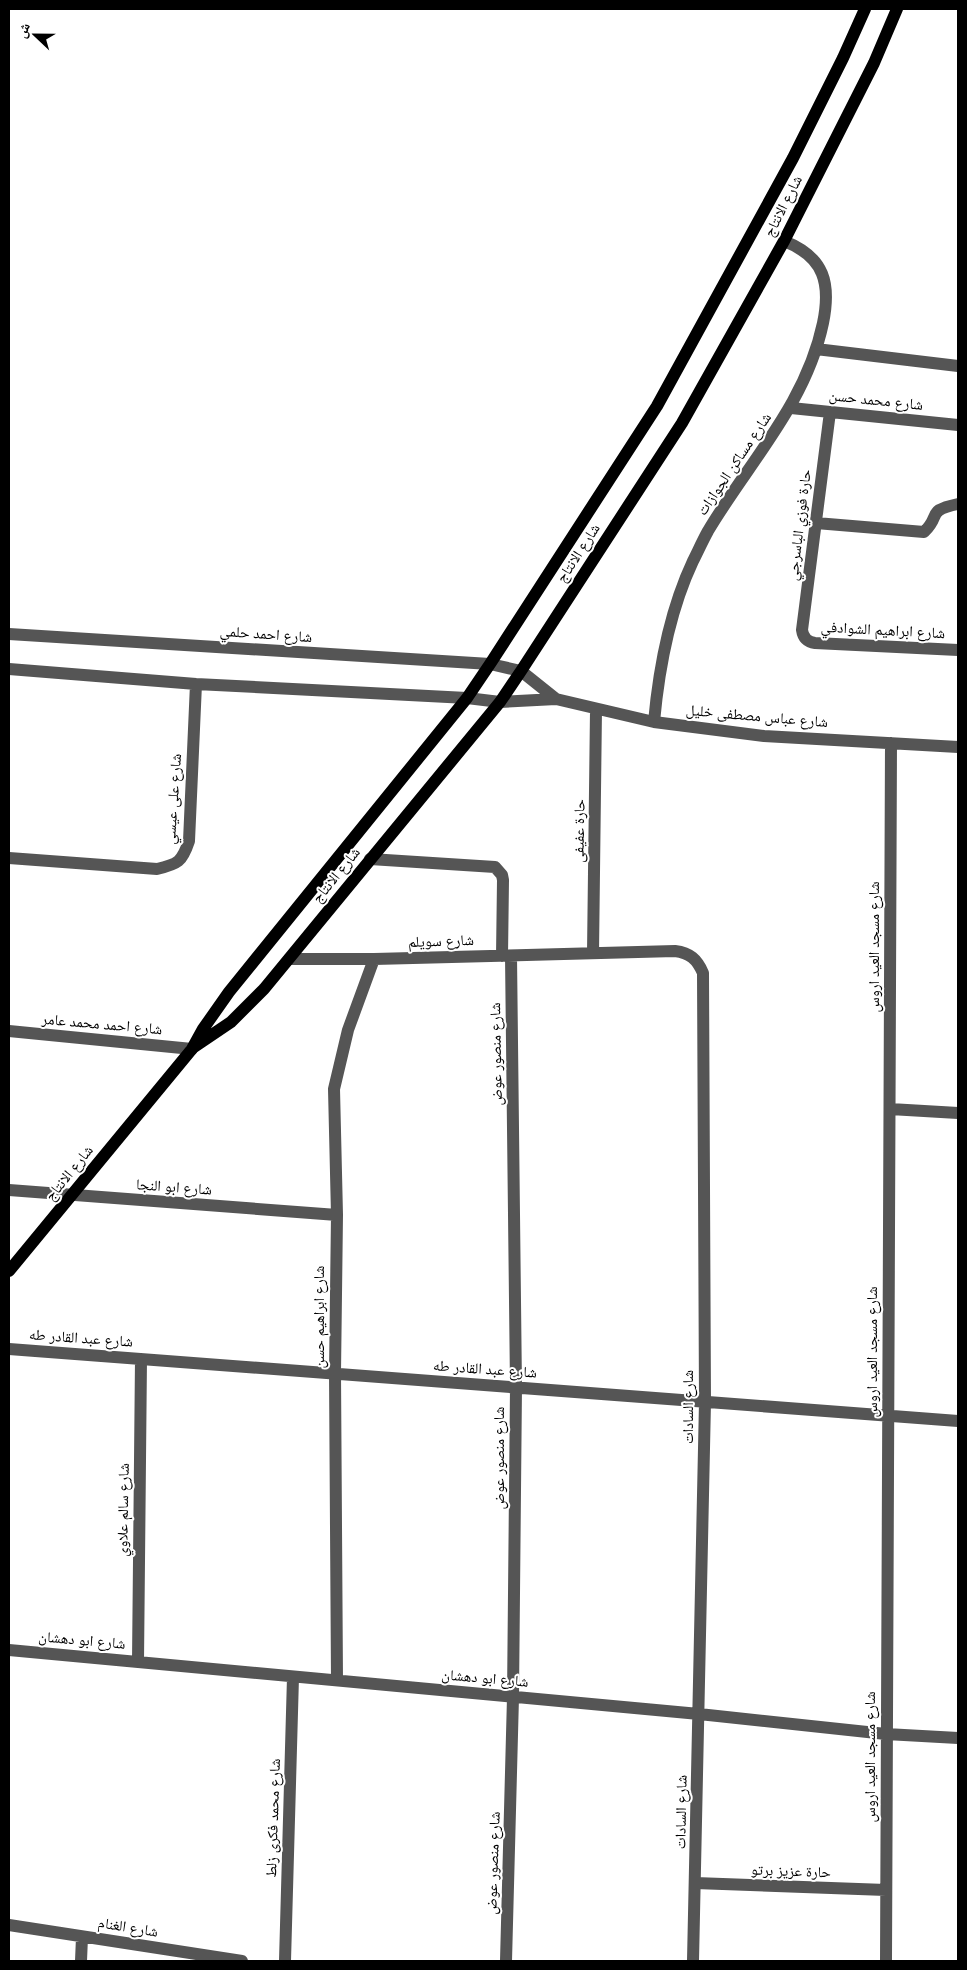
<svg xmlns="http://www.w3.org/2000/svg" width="967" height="1970" font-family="'Nunito Sans','Noto Naskh Arabic',sans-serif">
  <rect width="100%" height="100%" fill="#fff"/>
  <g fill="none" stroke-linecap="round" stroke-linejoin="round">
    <path stroke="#555" stroke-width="12" d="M816 349 958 366
      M791 408 958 425
      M830 412 802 630C803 637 807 642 815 643L958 650
      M816 523 924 532C942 515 925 511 958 504
      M9 634 490 664 521 671 556 699
      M9 669 196 684 467 698 500 702 556 699 654 722 764 736 958 747
      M654 722C659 667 669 612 693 561 698 551 703 540 708 531 749 462 806 404 823 323 831 284 825 257 784 241
      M9 858 157 869C178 864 182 862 189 841L196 684
      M370 859 495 867 502 875 503 880 502 956
      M593 953 596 710
      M289 959H374L675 951C690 953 697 959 703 973L705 1402 693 1961
      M9 1031 192 1049
      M890 1109 958 1113
      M9 1190 337 1215
      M9 1349 958 1421
      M9 1650 699 1714 886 1734 958 1738
      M138 1662 141 1359
      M337 1680 335 1373 337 1215 334 1089 348 1030 374 959
      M695 1883 886 1890
      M9 1925 242 1961
      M81 1961 82 1937
      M285 1961 293 1677
      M506 1961 513 1697 516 1387 511 956
      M886 1961 891 743"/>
    <path stroke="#000" stroke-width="12" d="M194 1047 231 1022 264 989 500 702 521 671 682 423 784 241 874 63 897 9
      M9 1271 192 1049 203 1029 229 992 467 698 490 664 657 406 793 158 843 58 865 9"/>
  </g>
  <g text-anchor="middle" stroke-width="4" stroke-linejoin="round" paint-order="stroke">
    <g font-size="15" fill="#000" stroke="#fff">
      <text transform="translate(783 206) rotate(-63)" y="5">شارع الانتاج</text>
      <text transform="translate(876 400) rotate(6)" y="5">شارع محمد حسن</text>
      <text transform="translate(734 464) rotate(-56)" y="5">شارع مساكن الجوازات</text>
      <text transform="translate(799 525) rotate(-83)" y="5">حارة فوزي الباسرجي</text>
      <text transform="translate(578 553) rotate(-57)" y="5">شارع الانتاج</text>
      <text transform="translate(883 630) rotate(3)" y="5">شارع ابراهيم الشوادفي</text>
      <text transform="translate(266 634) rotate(4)" y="5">شارع احمد حلمي</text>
      <text transform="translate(757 716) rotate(5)" y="5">شارع عباس مصطفى خليل</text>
      <text transform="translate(173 799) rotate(-86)" y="5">شارع على عيسي</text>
      <text transform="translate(579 831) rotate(-89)" y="5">حارة عفيفى</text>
      <text transform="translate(336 875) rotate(-51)" y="5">شارع الانتاج</text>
      <text transform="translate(441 941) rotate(-2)" y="5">شارع سويلم</text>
      <text transform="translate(874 947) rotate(-90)" y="5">شارع مسجد العيد اروس</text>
      <text transform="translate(102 1024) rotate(5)" y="5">شارع احمد محمد عامر</text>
      <text transform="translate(496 1054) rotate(-91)" y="5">شارع منصور عوض</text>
      <text transform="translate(69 1173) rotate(-51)" y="5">شارع الانتاج</text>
      <text transform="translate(174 1187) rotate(4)" y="5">شارع ابو النجا</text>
      <text transform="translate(319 1317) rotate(-90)" y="5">شارع ابراهيم حسن</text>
      <text transform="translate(81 1338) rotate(4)" y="5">شارع عبد القادر طه</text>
      <text transform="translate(872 1352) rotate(-90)" y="5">شارع مسجد العيد اروس</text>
      <text transform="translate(485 1369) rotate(4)" y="5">شارع عبد القادر طه</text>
      <text transform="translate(688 1407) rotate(-90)" y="5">شارع السادات</text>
      <text transform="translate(499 1458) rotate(-90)" y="5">شارع منصور عوض</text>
      <text transform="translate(123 1510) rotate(-89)" y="5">شارع سالم علاوي</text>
      <text transform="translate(82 1640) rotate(5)" y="5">شارع ابو دهشان</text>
      <text transform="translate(485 1678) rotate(5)" y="5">شارع ابو دهشان</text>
      <text transform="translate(870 1757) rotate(-90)" y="5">شارع مسجد العيد اروس</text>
      <text transform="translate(681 1812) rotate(-89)" y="5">شارع السادات</text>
      <text transform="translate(273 1818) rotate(-88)" y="5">شارع محمد فكرى زلط</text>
      <text transform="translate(493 1863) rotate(-88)" y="5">شارع منصور عوض</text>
      <text transform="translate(791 1871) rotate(2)" y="5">حارة عزيز برتو</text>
      <text transform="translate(128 1927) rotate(9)" y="5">شارع الغنام</text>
    </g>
  </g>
  <rect width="967" height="1970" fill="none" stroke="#000000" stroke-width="20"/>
  <g transform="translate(35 35) rotate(292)" stroke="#ffffff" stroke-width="4" paint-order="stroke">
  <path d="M0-4L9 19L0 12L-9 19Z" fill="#000000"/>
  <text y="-8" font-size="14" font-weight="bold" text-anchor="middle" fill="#000000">ش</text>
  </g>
</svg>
